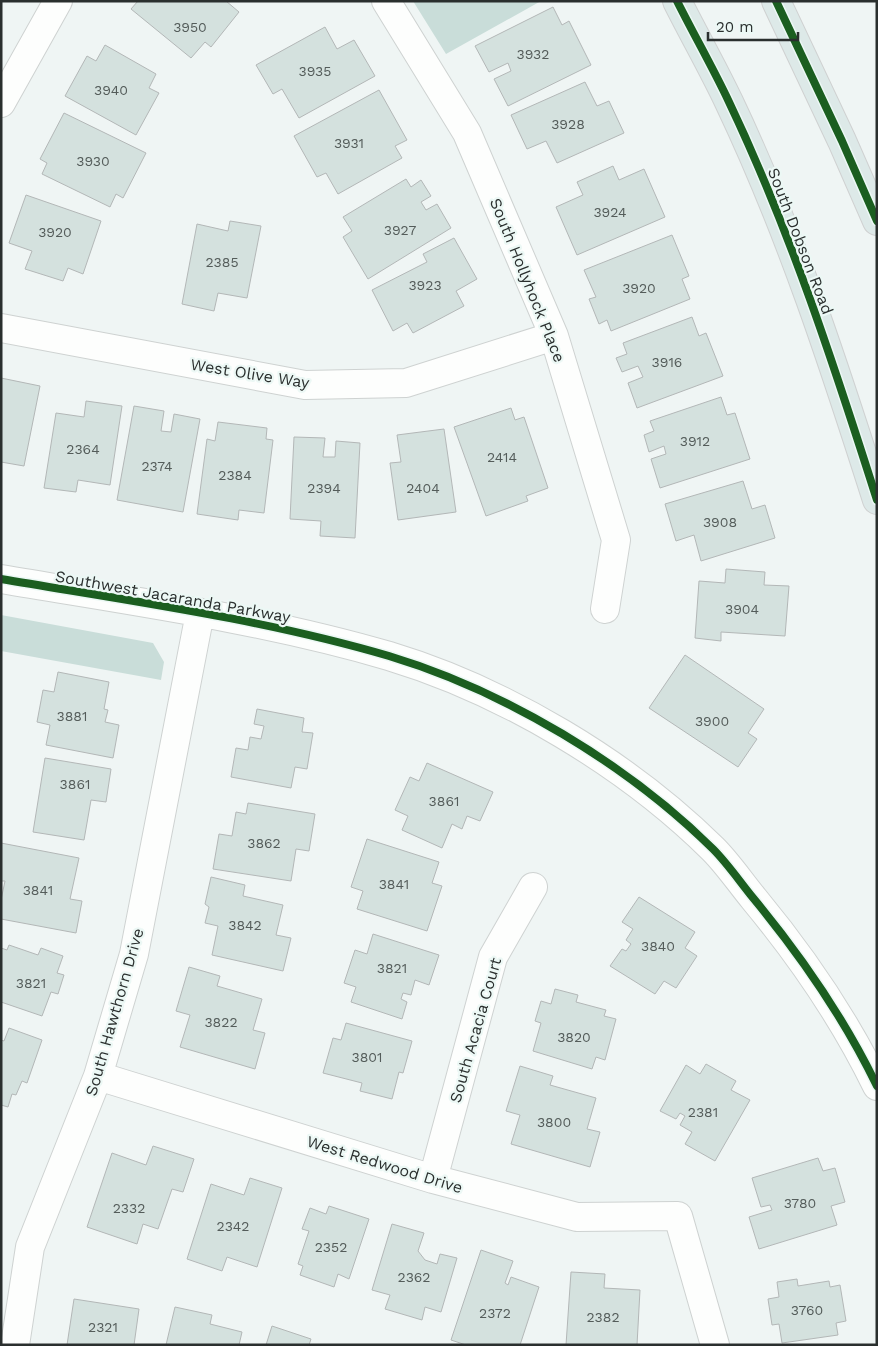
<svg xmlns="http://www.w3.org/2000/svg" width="878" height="1346" font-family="'Work Sans',sans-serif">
  <rect width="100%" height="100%" fill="#eff5f4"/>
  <path fill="#c9ddd9" d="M413 1H541L446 54Z
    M1 615 153 643 164 662 161 680 1 651Z"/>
  <path fill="#d4e1de" stroke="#b3b7b7" d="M138 1H226L239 12 211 47 205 42 191 58 131 9Z
    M553 7 562 25 569 21 591 65 508 106 494 79 511 71 508 63 489 72 475 46Z
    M325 27 337 49 354 40 375 76 299 118 282 89 273 94 256 65Z
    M105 45 156 74 149 88 159 93 136 135 65 96 87 56 96 61Z
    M585 82 597 106 609 101 624 133 557 163 546 141 527 149 511 115Z
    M379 90 407 140 395 146 402 158 338 194 326 173 317 177 294 136Z
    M64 113 146 153 123 198 116 194 110 207 42 174 47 163 40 159Z
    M613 166 619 180 644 169 665 217 577 255 556 207 583 195 577 182Z
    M406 179 411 187 421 180 431 196 421 202 426 210 437 204 451 228 368 279 343 237 352 231 343 217Z
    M26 195 101 221 83 274 68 268 63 281 25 269 32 251 9 243Z
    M230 221 261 226 247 298 218 293 214 311 182 304 197 224 228 231Z
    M672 235 689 276 682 279 690 299 611 331 607 320 599 324 589 299 596 297 584 270Z
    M454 238 477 279 456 291 464 306 413 333 407 323 393 331 372 290 427 262 423 254Z
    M692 317 699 336 706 333 723 376 637 408 628 383 643 377 638 366 622 372 616 358 627 354 623 343Z
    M1 378 40 386 24 466 1 462Z
    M721 397 727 415 735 413 750 459 660 488 651 459 666 454 664 446 649 452 644 435 654 431 650 421Z
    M86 401 122 406 110 485 78 480 76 492 44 488 56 413 84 417Z
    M134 406 164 411 161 431 171 432 174 414 200 419 183 512 117 500Z
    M511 408 515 420 524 417 548 488 526 496 528 501 486 516 454 427Z
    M218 422 267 428 266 439 273 440 264 513 239 510 238 520 197 514 207 439 215 441Z
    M444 429 456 512 398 520 390 463 401 462 397 435Z
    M294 437 325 438 323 457H335L336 441 360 443 355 538 320 536 321 521 290 519Z
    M743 481 752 509 765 505 775 538 701 561 694 535 676 541 665 504Z
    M726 569 765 572 764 585 789 586 785 636 721 632V641L695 638 699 581 725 583Z
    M685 655 764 709 748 733 757 739 738 767 649 708Z
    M58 672 109 682 104 709 108 710 105 722 119 725 113 758 46 745 50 725 37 722 43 690 54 692Z
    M257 709 304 718 302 732 313 733 307 769 295 767 291 788 231 777 236 748 248 750 250 737 261 739 264 726 254 724Z
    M45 758 111 769 106 802 91 800 84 840 33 832Z
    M427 763 493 792 480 821 467 816 462 829 452 824 442 848 402 830 408 816 395 810 410 777 419 781Z
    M248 803 315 814 309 851 296 849 291 881 213 869 219 834 232 836 236 812 246 814Z
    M367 839 439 862 432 883 442 886 427 931 357 909 363 891 351 887Z
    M1 843 79 858 70 899 82 901 76 933 1 919V900L5 881H1Z
    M211 877 245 885 243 896 283 905 276 935 291 938 283 971 212 955 218 926 205 923 209 907 205 904Z
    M639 897 695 932 685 948 697 956 676 988 664 981 655 994 610 966 622 949 626 951 631 944 626 940 633 929 622 922Z
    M373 934 439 955 429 985 415 980 411 995 403 993 401 999 407 1002 402 1019 351 1002 356 987 344 983 355 950 367 954Z
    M9 945 38 955 41 948 63 956 57 973 64 975 58 994 51 992 42 1016 1 1002V948L7 950Z
    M189 967 220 976 217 986 262 999 253 1030 265 1033 255 1069 180 1047 190 1015 176 1011Z
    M555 989 578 995 576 1002 606 1010 604 1016 616 1019 605 1060 596 1057 592 1069 533 1051 541 1023 535 1021 541 1001 551 1004Z
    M346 1023 412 1041 403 1073 399 1072 392 1099 360 1091 362 1083 323 1073 333 1038 341 1040Z
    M9 1028 42 1040 27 1083 22 1081 16 1095 12 1094 8 1107 1 1105V1040L4 1041Z
    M706 1064 736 1081 731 1090 750 1100 715 1161 685 1144 692 1132 680 1125 685 1116 680 1113 676 1119 660 1111 686 1065 700 1074Z
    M520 1066 553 1076 550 1085 596 1098 587 1129 600 1132 590 1167 511 1144 520 1115 506 1111Z
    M153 1146 194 1159 183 1192 172 1189 158 1229 143 1224 137 1244 87 1227 112 1153 146 1165Z
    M818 1158 823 1171 835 1168 845 1202 831 1206 837 1225 759 1249 749 1217 772 1210 770 1205 761 1207 752 1178Z
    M250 1178 282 1188 257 1267 227 1257 222 1271 187 1259 211 1184 244 1195Z
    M329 1206 369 1219 349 1279 338 1274 334 1287 300 1275 303 1266 298 1264 309 1231 302 1229 310 1208 326 1214Z
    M392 1224 424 1233 418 1251 425 1260 437 1264 440 1254 457 1258 441 1312 425 1307 422 1320 385 1309 390 1295 372 1290Z
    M481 1250 513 1261 505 1283 508 1285 511 1277 539 1287 520 1345H466L451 1340Z
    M571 1272 605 1274 604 1288 640 1290 637 1345H566Z
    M797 1279 798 1286 829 1281 830 1287 840 1285 846 1321 836 1323 838 1335 782 1343 779 1324 772 1325 768 1299 779 1297 777 1282Z
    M74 1299 139 1309 134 1345H67Z
    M175 1307 212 1315 210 1324 242 1332 239 1345H166Z
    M272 1326 311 1339 309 1345H266Z"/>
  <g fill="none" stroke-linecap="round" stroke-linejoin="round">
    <defs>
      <path id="minor" d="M386 1 467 133 554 336 616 540 605 609
        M1 103 58 1
        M1 328 305 385 406 383 554 336
        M1 579C131 601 263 619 389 656 505 691 627 764 713 849 728 864 740 882 754 899 802 957 844 1018 877 1086
        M98 1076 433 1179 577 1217 678 1216 715 1345
        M433 1179 493 957 533 887
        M15 1345 30 1247 98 1076 134 954 200 613"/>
      <path id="major" d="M677 1C694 35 713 68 729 102 790 230 834 365 877 500
        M776 1 842 141 877 221"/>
    </defs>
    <use href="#minor" stroke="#ced2d1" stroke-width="30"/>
    <use href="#major" stroke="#cfd1d1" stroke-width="30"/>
    <use href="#minor" stroke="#fdfefd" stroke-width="28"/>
    <use href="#major" stroke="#dde9e8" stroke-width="28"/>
    <defs>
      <path id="cycleway" d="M677 1C694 35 713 68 729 102 790 230 834 365 877 500
        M776 1 842 141 877 221
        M1 579C131 601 263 619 389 656 505 691 627 764 713 849 728 864 740 882 754 899 802 957 844 1018 877 1086"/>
    </defs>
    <use href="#cycleway" stroke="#ecf8f5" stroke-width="11"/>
    <use href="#cycleway" stroke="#1b5e20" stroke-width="8"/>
  </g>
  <g text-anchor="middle" stroke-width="4.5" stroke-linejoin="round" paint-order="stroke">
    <g font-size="14" fill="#545c5a">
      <text x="190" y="32">3950</text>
      <text x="533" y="59">3932</text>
      <text x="315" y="76">3935</text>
      <text x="111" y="95">3940</text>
      <text x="568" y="129">3928</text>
      <text x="349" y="148">3931</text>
      <text x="93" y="166">3930</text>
      <text x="610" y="217">3924</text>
      <text x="400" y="235">3927</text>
      <text x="55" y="237">3920</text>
      <text x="222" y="267">2385</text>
      <text x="425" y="290">3923</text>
      <text x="639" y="293">3920</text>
      <text x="667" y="367">3916</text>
      <text x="695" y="446">3912</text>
      <text x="83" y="454">2364</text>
      <text x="502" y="462">2414</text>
      <text x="157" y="471">2374</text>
      <text x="235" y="480">2384</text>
      <text x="324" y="493">2394</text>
      <text x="423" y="493">2404</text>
      <text x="720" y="527">3908</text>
      <text x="742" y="614">3904</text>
      <text x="72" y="721">3881</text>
      <text x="712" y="726">3900</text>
      <text x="75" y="789">3861</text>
      <text x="444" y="806">3861</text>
      <text x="264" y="848">3862</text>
      <text x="394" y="889">3841</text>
      <text x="38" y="895">3841</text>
      <text x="245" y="930">3842</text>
      <text x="658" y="951">3840</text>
      <text x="392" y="973">3821</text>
      <text x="31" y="988">3821</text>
      <text x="221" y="1027">3822</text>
      <text x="574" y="1042">3820</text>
      <text x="367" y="1062">3801</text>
      <text x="703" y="1117">2381</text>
      <text x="554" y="1127">3800</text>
      <text x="800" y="1208">3780</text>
      <text x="129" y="1213">2332</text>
      <text x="233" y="1231">2342</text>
      <text x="331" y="1252">2352</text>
      <text x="414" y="1282">2362</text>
      <text x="807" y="1315">3760</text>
      <text x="495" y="1318">2372</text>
      <text x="603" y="1322">2382</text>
      <text x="103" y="1332">2321</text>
    </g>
    <g font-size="16" fill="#2a2f2e" stroke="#ecf8f5">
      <text transform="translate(801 241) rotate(69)" y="6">South Dobson Road</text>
      <text transform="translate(528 280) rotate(68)" y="6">South Hollyhock Place</text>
      <text transform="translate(250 373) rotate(9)" y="6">West Olive Way</text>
      <text transform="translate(173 596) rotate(10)" y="6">Southwest Jacaranda Parkway</text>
      <text transform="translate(114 1012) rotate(-74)" y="6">South Hawthorn Drive</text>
      <text transform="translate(475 1030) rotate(-74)" y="6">South Acacia Court</text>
      <text transform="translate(385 1164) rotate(17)" y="6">West Redwood Drive</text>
    </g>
  </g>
  <rect width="878" height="1346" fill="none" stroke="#2a2f2e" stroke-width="5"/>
  <path d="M708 32v8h90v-8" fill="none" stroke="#2a2f2e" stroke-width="2.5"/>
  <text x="716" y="32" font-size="15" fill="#2a2f2e" stroke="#ecf8f5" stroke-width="4" paint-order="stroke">20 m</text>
</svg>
